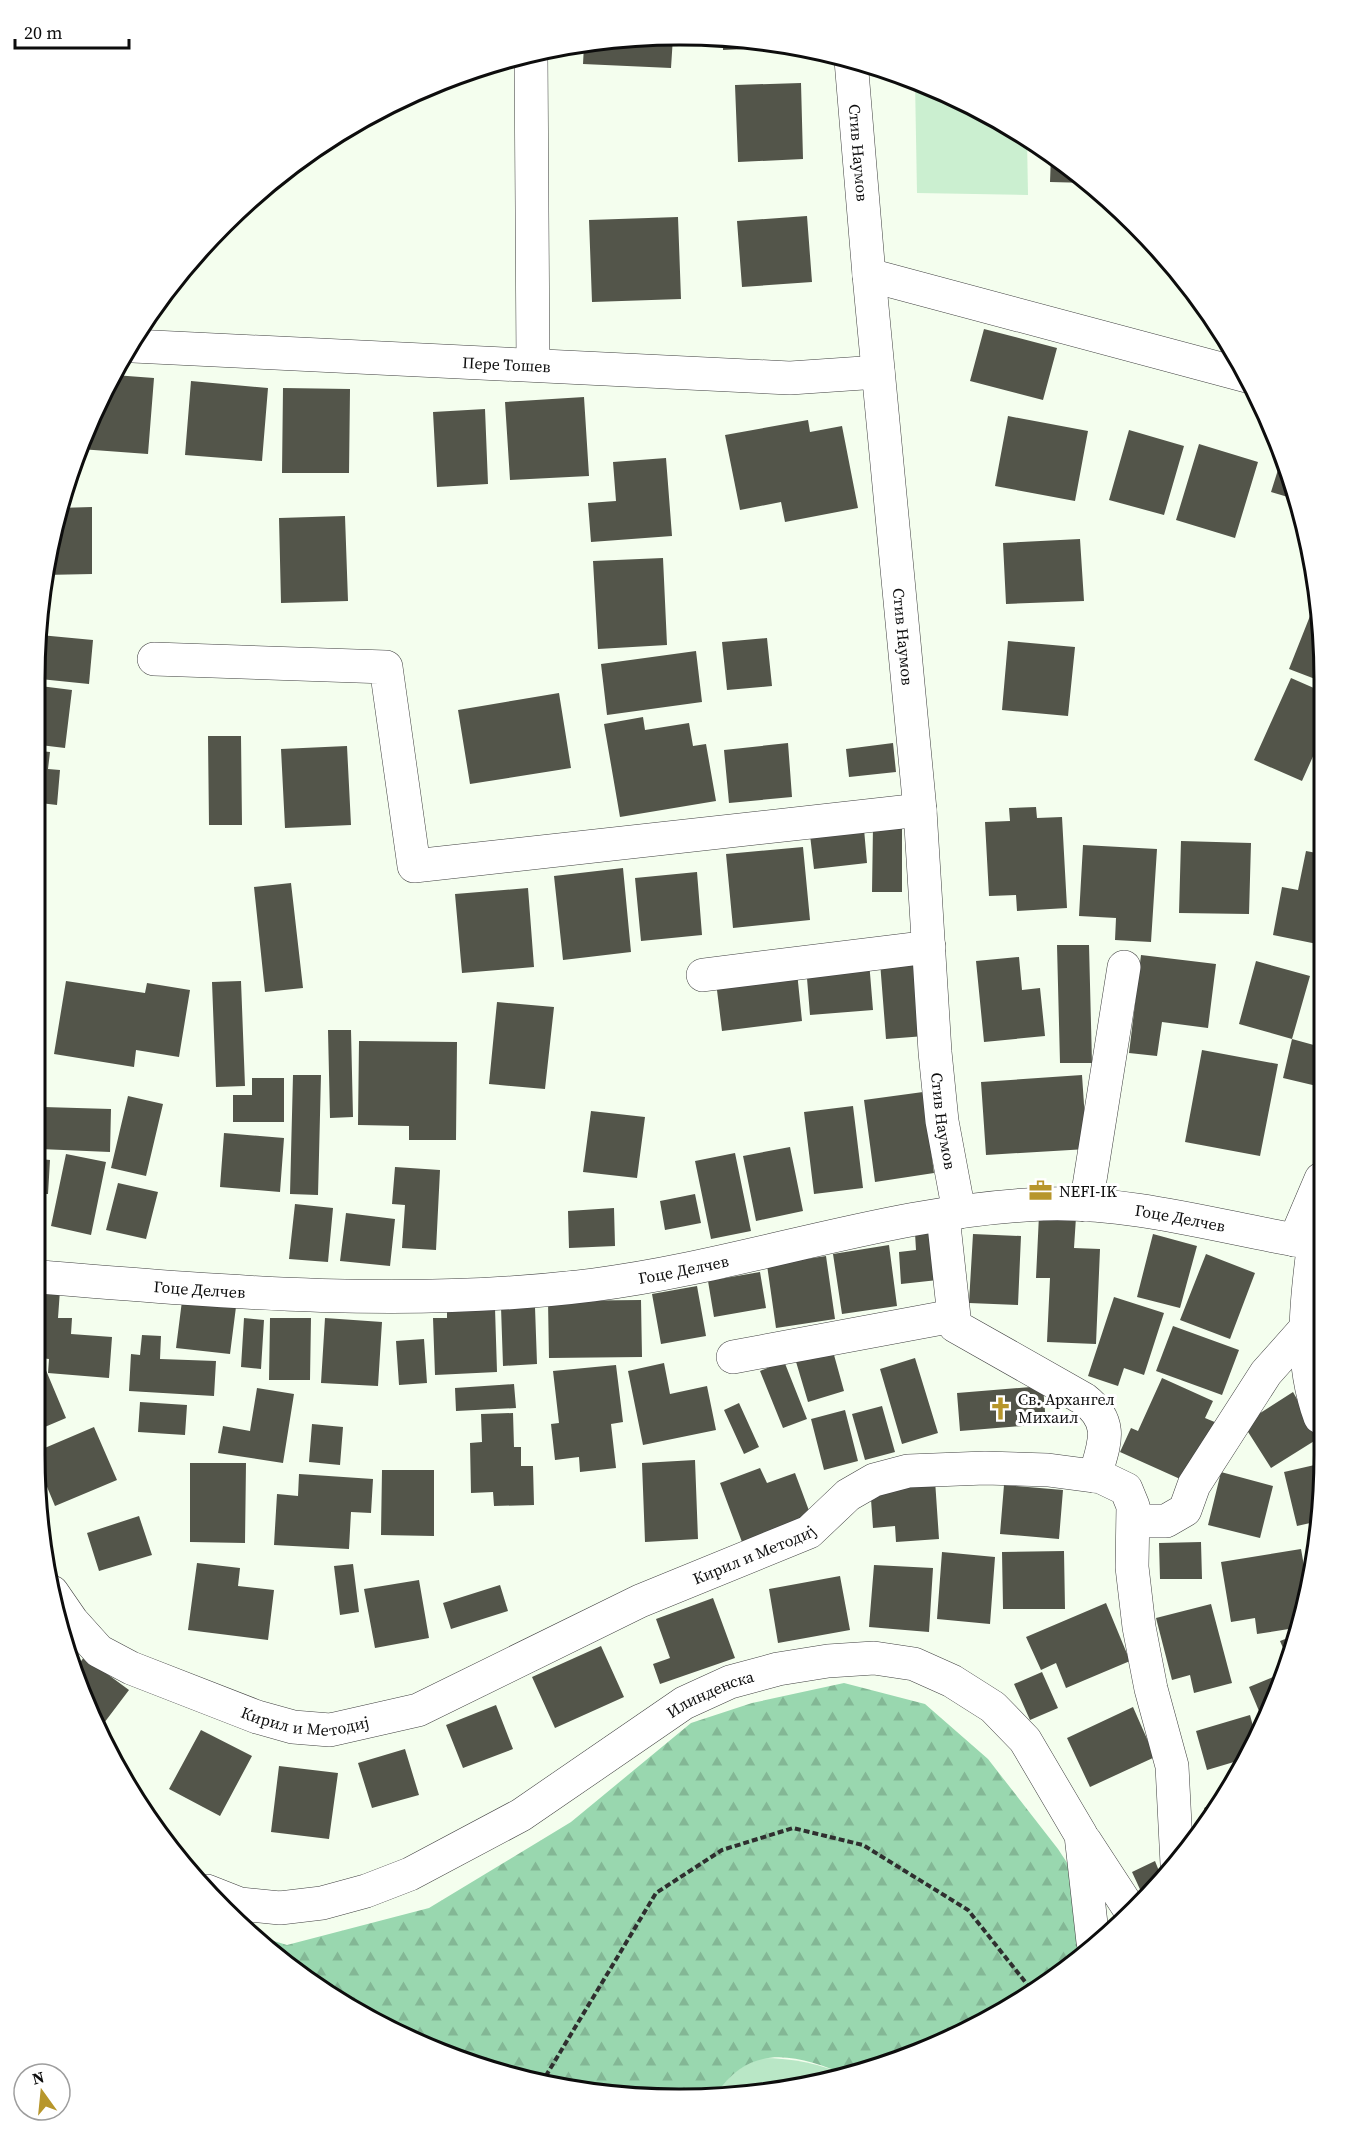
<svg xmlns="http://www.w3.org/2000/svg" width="1359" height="2134" font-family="'Source Serif 4',serif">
  <defs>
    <pattern id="forest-firs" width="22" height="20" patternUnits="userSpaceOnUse" patternTransform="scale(1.5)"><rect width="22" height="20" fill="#99d7af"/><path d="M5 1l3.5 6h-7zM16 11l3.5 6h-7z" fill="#83b795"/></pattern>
  </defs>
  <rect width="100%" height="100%" fill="#f4feee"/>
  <path fill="#b9e7c6" d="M761 2058C793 2058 820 2064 849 2076L716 2095C729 2075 739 2067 761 2058Z"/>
  <path fill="url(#forest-firs)" d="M844 1683 925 1704 988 1759 1058 1849 1110 1928 1038 1991 964 2033 849 2076C798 2055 751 2041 716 2095 678 2100 654 2097 616 2093 595 2091 573 2091 552 2087 443 2063 335 2012 254 1935L287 1945 429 1908 571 1822 691 1723 752 1703Z"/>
  <path fill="#cbefd0" d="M915 81 1002 121 1027 139 1028 195 917 193Z"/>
  <path fill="#53554a" d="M637 36 673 37 671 68 583 64 584 45Z
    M723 39 763 40 789 47 723 50Z
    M801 83 803 159 738 162 735 85Z
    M1051 156 1089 183 1050 182Z
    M284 170 283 182 272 181 278 176Z
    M807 216 812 282 742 287 737 221Z
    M678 217 681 299 592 302 589 220Z
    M984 329 1057 348 1043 400 970 381Z
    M114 375 154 378 148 454 80 449 101 395Z
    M191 381 268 388 262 461 185 455Z
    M283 388 350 389 349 473H282Z
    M584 397 589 476 510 480 505 402Z
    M485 409 488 484 437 487 433 412Z
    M1008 416 1088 431 1075 501 995 486Z
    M808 420 810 432 842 426 858 508 785 522 781 502 740 510 725 435Z
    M1129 430 1184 446 1164 515 1109 500Z
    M1199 444 1258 462 1235 538 1176 520Z
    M1282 457 1293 488 1298 500 1271 492Z
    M666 458 672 536 591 542 588 503 616 501 613 462Z
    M92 507V574L44 575 58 508Z
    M345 516 348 601 281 603 279 518Z
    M1080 539 1084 601 1006 604 1003 543Z
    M663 558 667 645 598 649 593 561Z
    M1310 616 1320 620 1323 638V682L1289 669Z
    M40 635 93 640 89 684 40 679Z
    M767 638 772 686 727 690 722 642Z
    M1008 641 1075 647 1068 716 1002 710Z
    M696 651 702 702 607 715 601 664Z
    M1291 678 1323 692V734L1302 781 1254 760Z
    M40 686 72 690 65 748 40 745Z
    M559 693 571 768 470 784 458 710Z
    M643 717 645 730 689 723 693 746 706 744 716 801 620 817 604 724Z
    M208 736H241L242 825H209Z
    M788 743 792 797 729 803 724 750Z
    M893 743 896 772 849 777 846 749Z
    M347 746 351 825 285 828 281 749Z
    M40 751 50 752 48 769 60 770 57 805 40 803Z
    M1036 807 1037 818 1062 817 1067 908 1017 911 1016 895 989 896 985 822 1010 821 1009 808Z
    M873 826 902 827V892H872Z
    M864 829 867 863 814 869 810 835Z
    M1181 841 1251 843 1249 914 1179 913Z
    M1083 845 1157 849 1151 942 1115 940 1116 918 1079 916Z
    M803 847 810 920 733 928 726 854Z
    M1306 851 1322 854V945L1273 935 1282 887 1298 890Z
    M623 868 631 952 563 960 554 876Z
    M697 872 702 935 641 941 635 878Z
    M291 883 303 988 265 992 254 887Z
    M528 888 534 967 462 973 455 894Z
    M1057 945H1089L1092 1063H1060Z
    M1141 955 1216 964 1208 1028 1162 1022 1157 1056 1129 1053Z
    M1019 957 1022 990 1040 988 1045 1036 984 1042 976 961Z
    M919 960 925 1036 886 1039 880 962Z
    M869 961 873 1010 810 1015 806 966Z
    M1256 961 1310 976 1292 1039 1239 1024Z
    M797 972 802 1021 722 1031 716 982Z
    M66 981 145 993 147 983 190 990 179 1057 136 1050 134 1067 54 1054Z
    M241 981 245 1086 216 1087 212 982Z
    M497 1002 554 1007 545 1089 489 1084Z
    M328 1030H351L353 1117 330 1118Z
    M1292 1039 1321 1047V1087L1283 1078Z
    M359 1041 457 1042 456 1140H409V1126L358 1125Z
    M1202 1050 1278 1064 1260 1156 1185 1142Z
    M293 1075H321L318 1195 290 1194Z
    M1082 1075 1087 1149 986 1155 981 1082Z
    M252 1078H284V1122H233V1095H252Z
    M40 1091H44L43 1107 111 1109 110 1152 40 1149Z
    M923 1092 934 1173 875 1182 864 1100Z
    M128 1096 163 1104 146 1176 111 1168Z
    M853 1106 863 1188 814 1194 804 1112Z
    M591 1111 645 1117 637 1178 583 1172Z
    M224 1133 284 1138 280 1192 220 1187Z
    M790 1147 803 1211 756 1221 743 1156Z
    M735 1153 751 1231 711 1239 695 1161Z
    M66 1154 106 1162 91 1235 51 1226Z
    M40 1159 50 1160 48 1194H40Z
    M395 1167 440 1170 436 1250 402 1248 405 1205 392 1204Z
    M118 1183 158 1192 146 1239 106 1230Z
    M695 1194 701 1223 665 1230 660 1201Z
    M295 1204 333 1208 328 1262 289 1259Z
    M614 1208 615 1246 569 1248 568 1211Z
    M346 1213 395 1219 390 1266 340 1261Z
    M1039 1215 1076 1217 1074 1248 1100 1249 1096 1344 1047 1342 1050 1278H1036Z
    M942 1230 947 1279 901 1284 899 1252 916 1250 915 1233Z
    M973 1234 1021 1236 1018 1305 969 1303Z
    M1153 1234 1197 1246 1180 1308 1137 1297Z
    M889 1245 897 1306 842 1314 833 1254Z
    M1206 1254 1255 1273 1230 1339 1180 1320Z
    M826 1256 835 1319 776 1328 767 1265Z
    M760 1272 766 1308 714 1317 708 1281Z
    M697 1286 706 1336 661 1344 652 1294Z
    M40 1288 60 1290 58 1318H72L71 1334 112 1337 109 1378 48 1373 49 1359 40 1358Z
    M183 1293 237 1299 230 1354 176 1348Z
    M1114 1297 1164 1313 1144 1375 1124 1368 1118 1386 1088 1376Z
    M641 1300 642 1357 549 1358 548 1301Z
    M501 1307H535L537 1364 503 1366Z
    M495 1308 497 1372 435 1375 433 1318H447V1310Z
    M244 1318 264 1320 261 1369 241 1367Z
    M270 1318H311L310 1380H269Z
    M325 1318 382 1322 378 1386 321 1383Z
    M1173 1326 1239 1350 1222 1395 1156 1371Z
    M142 1335 161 1336 160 1359 216 1361 214 1396 129 1391 131 1354 140 1355Z
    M424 1339 427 1383 399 1385 396 1341Z
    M831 1344 844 1391 808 1402 794 1355Z
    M915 1358 938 1433 902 1444 880 1369Z
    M784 1361 807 1419 783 1428 760 1371Z
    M664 1363 670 1394 707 1386 716 1430 643 1445 628 1371Z
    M616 1365 623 1422 611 1424 616 1468 580 1472 579 1457 555 1460 551 1424 559 1423 553 1371Z
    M45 1368 66 1418 40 1429V1370Z
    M1162 1378 1213 1401 1205 1418 1217 1423 1189 1483 1120 1452 1131 1428 1138 1431Z
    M514 1384 516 1408 456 1411 455 1388Z
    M1043 1386 1046 1424 960 1431 957 1393Z
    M257 1388 294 1394 283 1463 218 1453 223 1426 250 1431Z
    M1293 1392 1319 1438 1271 1468 1243 1424Z
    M140 1402 187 1405 185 1435 138 1432Z
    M739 1403 759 1447 744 1454 724 1410Z
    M882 1406 895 1452 865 1460 852 1414Z
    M845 1410 858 1461 824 1470 811 1419Z
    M513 1413 514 1447H521V1466H533L534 1505 494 1506 493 1492 471 1493 470 1443 482 1442 481 1414Z
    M312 1424 343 1427 340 1465 309 1462Z
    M94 1427 117 1480 55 1506 40 1470V1450Z
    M695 1460 698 1539 645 1542 642 1463Z
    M190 1463H246L245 1543 190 1542Z
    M1319 1464V1521L1297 1526 1284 1472Z
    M760 1468 767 1483 795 1473 811 1516 742 1542 720 1483Z
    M382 1470H434V1536L381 1535Z
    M1221 1472 1273 1486 1260 1538 1208 1525Z
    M299 1474 373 1479 371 1513 351 1512 349 1549 274 1545 277 1494 298 1496Z
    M935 1480 939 1539 896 1542 895 1526 873 1528 870 1485Z
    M1004 1485 1063 1490 1059 1539 1000 1534Z
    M139 1516 152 1555 99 1571 87 1533Z
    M1201 1542 1202 1579H1160L1159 1543Z
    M1301 1549 1307 1583 1295 1628 1257 1634 1255 1618 1231 1622 1221 1562Z
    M1064 1551 1065 1609H1003L1002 1552Z
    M942 1552 995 1557 990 1624 937 1619Z
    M197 1563 240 1568 238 1586 274 1590 268 1640 188 1630Z
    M353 1564 359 1612 340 1615 334 1566Z
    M874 1565 933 1568 929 1632 869 1627Z
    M840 1576 850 1630 778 1643 769 1589Z
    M419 1580 429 1638 375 1648 364 1589Z
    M500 1585 508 1611 451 1629 443 1603Z
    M713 1598 735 1658 660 1684 653 1664 670 1658 656 1619Z
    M1106 1603 1130 1661 1066 1688 1056 1663 1041 1670 1026 1637Z
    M1211 1604 1232 1683 1194 1693 1190 1675 1172 1680 1156 1618Z
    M1293 1636 1291 1642 1287 1657 1280 1641Z
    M601 1646 624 1697 555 1728 532 1677Z
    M84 1657 129 1690 101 1727 74 1671Z
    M1042 1672 1058 1708 1030 1720 1014 1684Z
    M1283 1673 1275 1702 1264 1723 1249 1687Z
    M496 1705 513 1749 463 1768 446 1725Z
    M1133 1707 1155 1757 1090 1787 1067 1738Z
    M1250 1715 1256 1737 1244 1759 1207 1770 1196 1731Z
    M201 1730 252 1756 220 1816 169 1789Z
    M405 1749 419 1795 372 1808 358 1763Z
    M279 1766 338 1773 329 1839 271 1832Z
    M1224 1798 1216 1813 1211 1820 1204 1808Z
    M1155 1861 1163 1881 1144 1898 1132 1872Z"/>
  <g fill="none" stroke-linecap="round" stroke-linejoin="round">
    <defs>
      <g id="minor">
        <path d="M531 53 533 364"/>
        <path id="s1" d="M851 60 869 275 920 810 935 1052 942 1121 959 1212"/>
        <path d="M869 275 1247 376"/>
        <path id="s2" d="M133 346 790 378 878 372"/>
        <path d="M154 659 386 667 414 866 920 810"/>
        <path d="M703 975 929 947"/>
        <path d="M1086 1205 1124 967"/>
        <path d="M943 1216 955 1326 1084 1399C1115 1423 1104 1444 1095 1476"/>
        <path d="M1295 1240 1321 1179"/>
        <path d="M1314 1242C1306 1302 1299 1359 1320 1417"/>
        <path id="s3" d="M40 1277C223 1292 410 1308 593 1285 744 1266 890 1210 1043 1204 1128 1201 1212 1225 1295 1240L1320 1242"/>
        <path d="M733 1357 953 1316"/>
        <path d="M1134 1521H1166L1185 1510 1194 1485 1266 1373 1306 1328"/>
        <path id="s4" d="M52 1592 72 1621 99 1651 131 1668 257 1717 293 1727 330 1730 418 1710 640 1601 809 1532 848 1495 874 1480 908 1471 985 1468 1048 1470 1101 1477 1126 1489 1133 1506 1132 1567 1139 1627 1151 1689 1172 1766 1177 1864"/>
        <path d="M1085 1841 1130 1910"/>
        <path id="s5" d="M207 1891 240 1904 280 1908 322 1903 366 1891 410 1874 521 1815 684 1703 730 1682 778 1669 828 1661 874 1658 914 1664 952 1681 993 1707 1025 1740 1081 1835 1093 1942"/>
      </g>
    </defs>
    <use href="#minor" stroke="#404040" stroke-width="34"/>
    <path stroke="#2f2f2f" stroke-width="4" stroke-dasharray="6 3" stroke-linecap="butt" d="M541 2084 656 1893 722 1850 793 1828 863 1845 968 1910 1034 1993"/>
    <use href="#minor" stroke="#fff" stroke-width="33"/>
  </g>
  <defs>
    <symbol id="office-bare" viewBox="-9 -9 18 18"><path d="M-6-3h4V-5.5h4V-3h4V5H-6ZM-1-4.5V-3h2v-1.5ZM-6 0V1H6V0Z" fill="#b7962b" stroke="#fff" stroke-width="2.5" paint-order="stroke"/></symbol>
    <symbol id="church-bare" viewBox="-9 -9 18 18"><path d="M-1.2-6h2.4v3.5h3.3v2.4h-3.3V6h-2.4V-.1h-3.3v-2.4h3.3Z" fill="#b7962b" stroke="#fff" stroke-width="2.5" paint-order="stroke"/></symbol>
  </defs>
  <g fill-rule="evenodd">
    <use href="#office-bare" x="1024" y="1174" width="33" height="33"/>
    <use href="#church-bare" x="984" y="1392" width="33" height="33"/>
  </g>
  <g text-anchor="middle" stroke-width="6" stroke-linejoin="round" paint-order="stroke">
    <g font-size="16" fill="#0d0d0d" stroke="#fff">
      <text dy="6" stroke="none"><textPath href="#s1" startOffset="93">Стив Наумов</textPath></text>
      <text dy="6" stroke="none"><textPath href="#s2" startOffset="374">Пере Тошев</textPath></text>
      <text dy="6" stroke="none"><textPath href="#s1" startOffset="579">Стив Наумов</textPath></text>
      <text dy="6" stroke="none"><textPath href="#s1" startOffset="1065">Стив Наумов</textPath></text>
      <text dy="6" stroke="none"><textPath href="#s3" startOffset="1150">Гоце Делчев</textPath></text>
      <text dy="6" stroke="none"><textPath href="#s3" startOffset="646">Гоце Делчев</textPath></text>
      <text dy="6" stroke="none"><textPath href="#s3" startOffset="160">Гоце Делчев</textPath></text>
      <text dy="6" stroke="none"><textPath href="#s4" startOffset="782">Кирил и Методиј</textPath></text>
      <text dy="6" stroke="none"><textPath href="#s5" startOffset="562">Илинденска</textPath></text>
      <text dy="6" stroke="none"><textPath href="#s4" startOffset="296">Кирил и Методиј</textPath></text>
    </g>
    <g font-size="16" fill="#0d0d0d" stroke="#fff" text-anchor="start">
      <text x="1059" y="1197">NEFI-IK</text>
      <text x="1018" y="1405">Св. Архангел<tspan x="1018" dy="18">Михаил</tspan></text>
    </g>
  </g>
  <path d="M0 0H1359V2134H0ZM679 45H680A634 634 0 0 1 1314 679V1455A634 634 0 0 1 680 2089H679A634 634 0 0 1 45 1455V679A634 634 0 0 1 679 45Z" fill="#fff" fill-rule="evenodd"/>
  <path fill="none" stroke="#0d0d0d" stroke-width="3" d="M679 45H680A634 634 0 0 1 1314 679V1455A634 634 0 0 1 680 2089H679A634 634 0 0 1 45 1455V679A634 634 0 0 1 679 45Z"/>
  <g transform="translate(42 2092) rotate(345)"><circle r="28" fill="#ffffff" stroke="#9e9e9e" stroke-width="1.5"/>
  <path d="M0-4.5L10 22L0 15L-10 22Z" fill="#b7962b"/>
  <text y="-9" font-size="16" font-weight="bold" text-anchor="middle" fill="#0d0d0d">N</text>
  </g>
  <path d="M15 39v9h114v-9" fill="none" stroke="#0d0d0d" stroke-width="3"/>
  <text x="24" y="39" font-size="18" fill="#0d0d0d" stroke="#ffffff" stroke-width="4.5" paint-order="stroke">20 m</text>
</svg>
